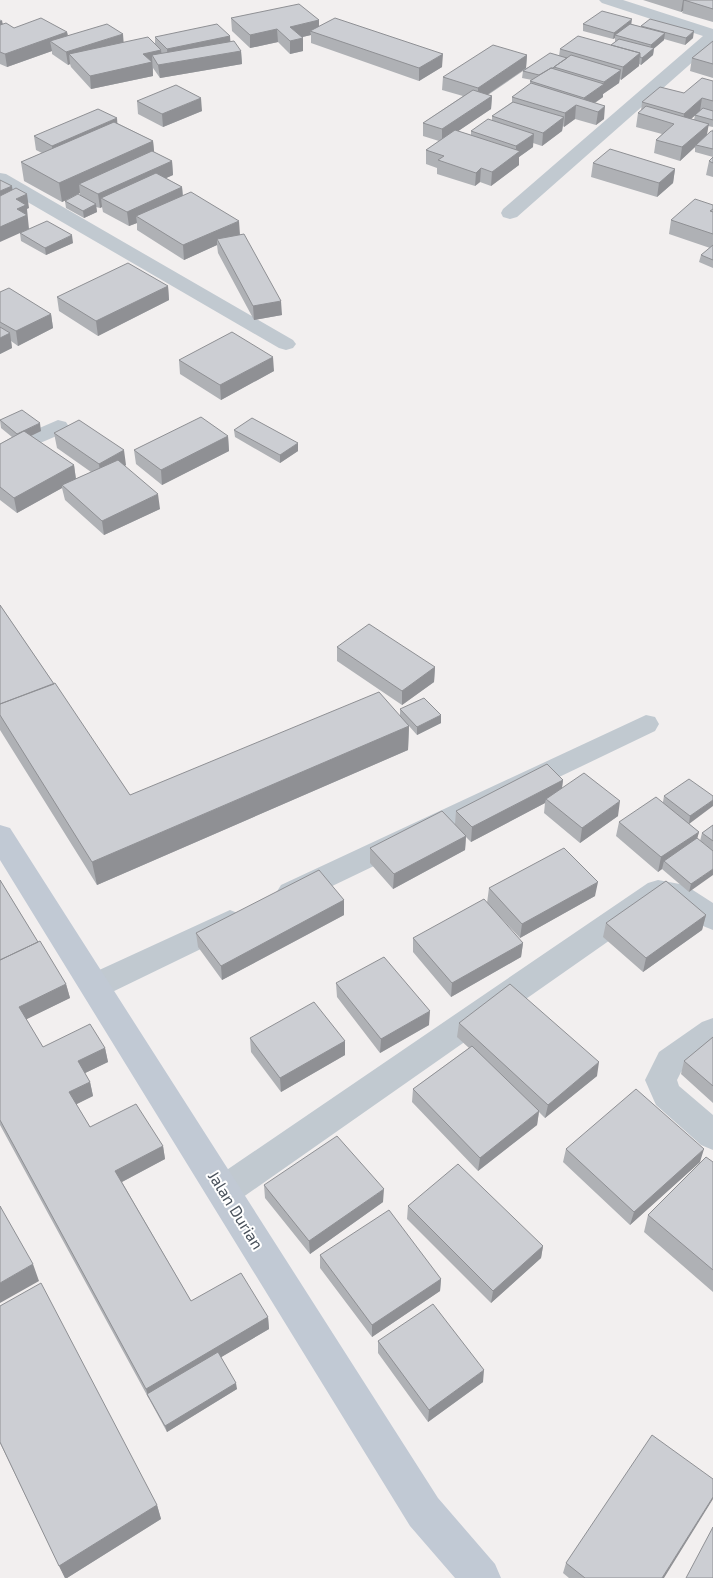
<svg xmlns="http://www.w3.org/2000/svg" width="713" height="1578" font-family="'Exo 2',sans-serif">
  <rect width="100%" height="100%" fill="#f2efef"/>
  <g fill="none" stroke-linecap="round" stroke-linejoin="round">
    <path fill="#c1c9d0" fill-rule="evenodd" d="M599 0H623L713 29V44L517 217 510 219 503 217 501 213 503 209 703 36 602 3Z
      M0 173 6 174 293 340 296 344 293 348 286 350 279 348 0 186Z
      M58 420 66 422 69 427 66 432 0 460V445Z
      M646 715 655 717 659 724 655 731 301 901 291 904 281 901 276 893 281 885Z
      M658 880 685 885 713 903V930L703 926 669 904 663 903 236 1202 224 1206 212 1202 207 1191 212 1180 648 883Z
      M230 910 240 914 245 922 240 930 106 995 95 999 84 995 80 986 84 977Z
      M713 1018V1048L681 1072 677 1080 679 1086 713 1115V1150L701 1145 656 1105 645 1080 659 1052 702 1022Z"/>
    <path fill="#c1c9d4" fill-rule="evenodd" d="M0 825 10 828 438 1498 495 1564 501 1578H455L410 1526 0 860Z"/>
  </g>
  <path fill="#afb1b5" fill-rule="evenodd" d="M643 0H713V22L682 13 683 11 681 12Z
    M231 18 319 20V26L442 67 419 81 311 43V35L302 37 303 51 290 54 278 42 250 48 232 31Z
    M0 19 3 24 14 28 67 32 68 35 124 42 155 44V37L230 36V42L241 51 242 64 160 78 153 68V65V76L91 89 71 67 70 64 68 65 52 54V51L7 67 0 64Z
    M583 24H631L641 27V26L693 38 685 45 664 39V40L654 48 653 55 641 65 639 64V66L621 80 620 79 619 83 603 94V97L595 103 604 119 596 125 575 119 564 127 563 126 562 131 542 146 533 143V147L519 157V165L491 186 480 182 475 186 437 174V168L426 164V150L439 141 423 136V123L463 96 442 90 443 77 527 55 526 68 559 56 560 49 611 45 615 42V38L613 39 583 31ZM523 71 522 78 532 80 530 81V84L512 97V102L492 116V120L471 131V135L458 131 491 109 492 96 488 95Z
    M713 41V78L690 71 692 58Z
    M713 81V127L708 126 707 135 712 131 713 129V157L695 152V147L680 161 654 153 656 140 662 134 636 127 638 113 641 111 642 102 684 93ZM695 115 694 120 691 119Z
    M137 101 202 111 163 127 138 114Z
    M117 123 153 141 154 152 172 161 173 175 166 178 182 187 183 196 240 235 282 315 254 320 218 253 217 245 184 260 137 230V223L129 226 103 212 102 207 100 208 96 207 97 212 84 218 66 208 65 201 80 195V193L62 202 24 181 21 162 42 153 36 150 34 136Z
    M713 157V177L706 175 709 161Z
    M593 163 675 169 673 183 657 197 591 177Z
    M713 205V268L699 262 701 255 710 248 669 234 671 220Z
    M20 233 73 243 46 255 21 241Z
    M168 286 169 300 98 336 59 311 57 297Z
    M0 292 51 314 53 328 18 346 11 341 12 348 0 354Z
    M179 360 274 371 221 400 180 374Z
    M0 420 41 431 31 436 74 465 76 479 91 472 57 448 54 433 126 465 125 466 160 509 104 535 65 500 62 488 17 513 0 500V444L12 437 1 428Z
    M234 430 298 451 280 463 235 437Z
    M228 436 229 451 162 485 136 464 134 450Z
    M0 605 130 795 400 716V709L441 715V723L417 735 409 726 408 750 97 885 0 730Z
    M337 647 435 667 434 682 402 705 337 661Z
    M563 780 562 788 618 816 580 843 544 813 545 803 471 842 466 837 465 850 393 889 370 863V848L455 824 456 811Z
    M664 796H713L689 824 699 832 697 838 713 851 689 892 662 869 658 872 616 836 619 822 663 802Z
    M713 825V851L700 841 702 833Z
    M0 880 38 942 66 984 70 998 26 1019 43 1047 105 1048 108 1062 85 1073 90 1082 93 1096 76 1104 90 1127 163 1146 165 1159 122 1182 191 1301 268 1317 269 1329 221 1357 237 1389 167 1432 0 1125Z
    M489 888 595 896 520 938 487 903Z
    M344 900V915L222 980 198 947 196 933Z
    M706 915 702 930 643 972 603 937 606 923Z
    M413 938 523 943 521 957 451 997 413 952Z
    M336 983 429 1025 380 1053 337 997Z
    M459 1023 597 1076 545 1118 539 1112 537 1125 478 1171 412 1102 413 1089 469 1048 457 1037Z
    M713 1037V1103L681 1074 684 1061Z
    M250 1038 345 1041V1055L281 1092 251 1052Z
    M566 1149 700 1162 630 1225 563 1162Z
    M713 1162V1292L644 1232 648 1215Z
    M264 1185 383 1202 310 1254 265 1198Z
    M408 1206 543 1246 541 1258 491 1303 407 1219Z
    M320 1255 441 1279 440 1291 372 1337 320 1268Z
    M0 1306 157 1505 161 1519 67 1578H65L0 1443Z
    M378 1341 483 1382 428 1422 378 1353Z
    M566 1563 664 1578H569L563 1573Z"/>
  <path fill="#8f9094" d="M683 0H688H684L683 11 681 12Z
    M632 19 631 26 615 35V38L613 39 614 33Z
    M2 20 4 33 0 34V21Z
    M319 20V33L310 31 311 35 290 40V27Z
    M277 29 278 42 250 48V35Z
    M694 31 693 38 685 45 686 38Z
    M67 32 69 45 50 41 52 51 7 67 5 54Z
    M665 33 664 40 650 52 651 45Z
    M123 34 124 47 69 54 70 64 68 65 66 52Z
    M230 36 231 49 168 62 167 49Z
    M303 38V51L290 54V41Z
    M654 48 653 55 641 65 642 58Z
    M161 50 163 63 152 55 153 76 91 89 90 76 143 54Z
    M241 51 242 64 160 78 158 65Z
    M640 53 639 66 621 80 623 67Z
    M443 54 442 67 419 81V68Z
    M527 55 526 68 478 101V88Z
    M621 70 619 83 603 94V97L587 108 583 107 584 98 603 85 604 82Z
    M492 96 491 109 442 142V129Z
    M201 98 202 111 163 127 162 114Z
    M702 98 700 111 682 127 684 114Z
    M576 105 575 119 564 127 565 113Z
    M605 106 604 119 596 125 598 112Z
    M564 117 562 131 542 146 543 133Z
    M117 118 118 132 54 160 52 146Z
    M709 124 706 138 696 145 695 147 680 161 682 147Z
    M534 134 533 147 519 157V165L491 186 492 172 516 154V146Z
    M153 141 155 160 79 184 80 193 62 202 59 183Z
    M172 161 173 175 111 203 101 198 102 207 100 208 98 194Z
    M481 168 480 182 475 186 476 173Z
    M675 169 673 183 657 197 659 183Z
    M12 186 14 200 0 206V191Z
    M182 187 183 200 136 216 137 223 129 226 127 212Z
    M27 194 29 208 27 209 29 229 0 242V227L16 199Z
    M96 204 97 212 84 218 83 211Z
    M239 221 240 235 217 239V245L184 260 183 245Z
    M72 235 73 243 46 255 45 248Z
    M168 286 169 300 98 336 96 321Z
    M281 301 282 315 254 320 253 306Z
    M51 314 53 328 18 346 16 331Z
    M10 333 12 348 0 354V338Z
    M273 357 274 371 221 400 220 385Z
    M40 423 41 431 18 442 17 434Z
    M228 436 229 451 162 485 161 470Z
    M298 443V451L280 463V455Z
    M124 450 126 465 101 479 99 464Z
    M74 465 76 480 62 485V488L17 513 14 498Z
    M158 494 160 509 104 535 102 521Z
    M435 667 434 682 402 705V691Z
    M441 715V723L417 735V727Z
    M409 726 408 750 97 885 92 862Z
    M563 780 561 794 546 799 545 803 471 842 472 827Z
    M713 800V806L689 824 690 816Z
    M620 801 618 816 580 843 582 828Z
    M699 832 695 846 664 861 662 869 658 872 661 857Z
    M466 836 465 850 393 889 394 874Z
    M713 869V875L689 892 691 884Z
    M598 882 595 896 520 938 522 924Z
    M344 900V915L222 980 221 966Z
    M706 915 702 930 643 972 646 958Z
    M523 943 521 957 451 997 452 983Z
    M66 984 70 998 23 1021 19 1007Z
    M430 1011 429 1025 380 1053 381 1039Z
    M345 1041V1055L281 1092 280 1078Z
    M105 1048 108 1062 81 1075 78 1061Z
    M599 1062 597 1076 545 1118 548 1105Z
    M90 1082 93 1096 73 1106 69 1092Z
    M539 1111 537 1125 478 1171 480 1158Z
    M163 1146 165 1159 118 1184 115 1171Z
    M704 1149 700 1162 630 1225 634 1212Z
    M384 1189 383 1202 310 1254 309 1241Z
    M543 1246 541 1258 491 1303 493 1291Z
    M33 1264 39 1281 0 1303V1283Z
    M441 1279 440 1291 372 1337V1325Z
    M268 1317 269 1329 150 1399 147 1394 149 1400 146 1389Z
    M484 1370 483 1382 428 1422 429 1410Z
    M236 1383 237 1389 167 1432 165 1426Z
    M713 1497V1499L664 1578H662Z
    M157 1505 161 1519 67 1578H65L59 1566Z"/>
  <path fill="#ccced3" stroke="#8f9094" d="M684 0H713V9Z
    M299 4 319 20 290 27 303 38 290 41 277 29 250 35 231 18Z
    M602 11 632 19 614 33 583 24Z
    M41 18 67 32 5 54 0 52V25L6 23 14 28Z
    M335 18 443 54 419 68 310 31Z
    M650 19 694 31 686 38 641 26Z
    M107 24 123 34 66 52 50 41Z
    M217 24 230 36 167 49 155 37Z
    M630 24 665 33 651 45 615 35Z
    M578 36 640 53 623 67 560 49Z
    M148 37 161 50 143 54 152 62 90 76 69 54Z
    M619 39 654 48 642 58 640 57V53L611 45Z
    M234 41 241 51 158 65 152 55Z
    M713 41V64L692 58Z
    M493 45 527 55 478 88 443 77Z
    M550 53 567 58 554 67 553 68H551L539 75 523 71Z
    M571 55 621 70 604 82 554 67Z
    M551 68 604 84 584 98 530 81Z
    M702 78 713 81V101L702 98 684 114 642 102 660 87 684 93Z
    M531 83 605 106 598 112 576 105 565 113 512 97Z
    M176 85 201 98 162 114 137 101Z
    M473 90 492 96 442 129 423 123Z
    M513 102 564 117 543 133 492 116Z
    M646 106 709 124 682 147 656 140 674 124 638 113Z
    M703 108 713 111V120L695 115Z
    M98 109 117 118 52 146 34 136Z
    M488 119 534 134 516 146 471 131Z
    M114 122 153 141 59 183 21 162Z
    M455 130 520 151 492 172 481 168 476 173 438 160 444 156 426 150Z
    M711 131H713V149L696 145Z
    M610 149 675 169 659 183 593 163Z
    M152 151 172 161 98 194 79 184Z
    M713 157V163L709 161Z
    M156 173 182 187 127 212 101 198Z
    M0 180 12 186 0 191Z
    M16 188 27 194 16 199 26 205 17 209 27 215 0 227V196Z
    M191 192 239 221 183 245 136 216Z
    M78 194 96 204 83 211 65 201Z
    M695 199 713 205V209L710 211 713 212V234L671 220Z
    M47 221 72 235 45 248 20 233Z
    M244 234 281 301 253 306 217 239Z
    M713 245V260L701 255Z
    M128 263 168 286 96 321 57 297Z
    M9 288 51 314 16 331 0 322V292Z
    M0 327 10 333 0 338Z
    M232 332 273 357 220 385 179 360Z
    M22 410 40 423 17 434 0 420Z
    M201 417 228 436 161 470 134 450Z
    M252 418 298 443 280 455 234 430Z
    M79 420 124 450 99 464 54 433Z
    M24 431 74 465 14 498 0 487V444Z
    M118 460 158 494 102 521 62 485Z
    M0 605 54 684 0 704Z
    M369 624 435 667 402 691 337 647Z
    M55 683 130 795 379 692 409 726 92 862 0 715V704Z
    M424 698 441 715 417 727 400 709Z
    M547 764 563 780 472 827 456 811Z
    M584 773 620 801 582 828 546 799Z
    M689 779 713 796V800L690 816 664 796Z
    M656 797 699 832 661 857 619 822Z
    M442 811 466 836 394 874 370 848Z
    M713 825V841L702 833Z
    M697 838 713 851V869L691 884 664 861Z
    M564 848 598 882 522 924 489 888Z
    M319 870 344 900 221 966 196 933Z
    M0 880 38 942 0 960Z
    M666 881 706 915 646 958 606 923Z
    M484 899 523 943 452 983 413 938Z
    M40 941 66 984 19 1007 43 1047 90 1024 105 1048 78 1061 90 1082 69 1092 90 1127 136 1104 163 1146 115 1171 191 1301 241 1273 268 1317 146 1389 0 1120V960Z
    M384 957 430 1011 381 1039 336 983Z
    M510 984 599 1062 548 1105 459 1023Z
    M314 1002 345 1041 280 1078 250 1038Z
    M713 1037V1086L684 1061Z
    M472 1046 539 1111 480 1158 413 1089Z
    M636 1089 704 1149 634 1212 566 1149Z
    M337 1136 384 1189 309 1241 264 1185Z
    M706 1157 713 1162V1270L648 1215Z
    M458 1164 543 1246 493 1291 408 1206Z
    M0 1206 33 1264 0 1283Z
    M389 1210 441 1279 372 1325 320 1255Z
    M41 1283 157 1505 59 1566 0 1442V1306Z
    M433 1304 484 1370 429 1410 378 1341Z
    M218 1352 236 1383 165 1426 147 1394Z
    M652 1435 713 1479V1497L662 1578H585L566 1563Z
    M713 1527V1578H686Z"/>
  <g text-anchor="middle" stroke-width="4" stroke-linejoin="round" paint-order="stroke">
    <g font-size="16" fill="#49515b" stroke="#fff">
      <text transform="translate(236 1210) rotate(58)" y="6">Jalan Durian</text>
    </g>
  </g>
</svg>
